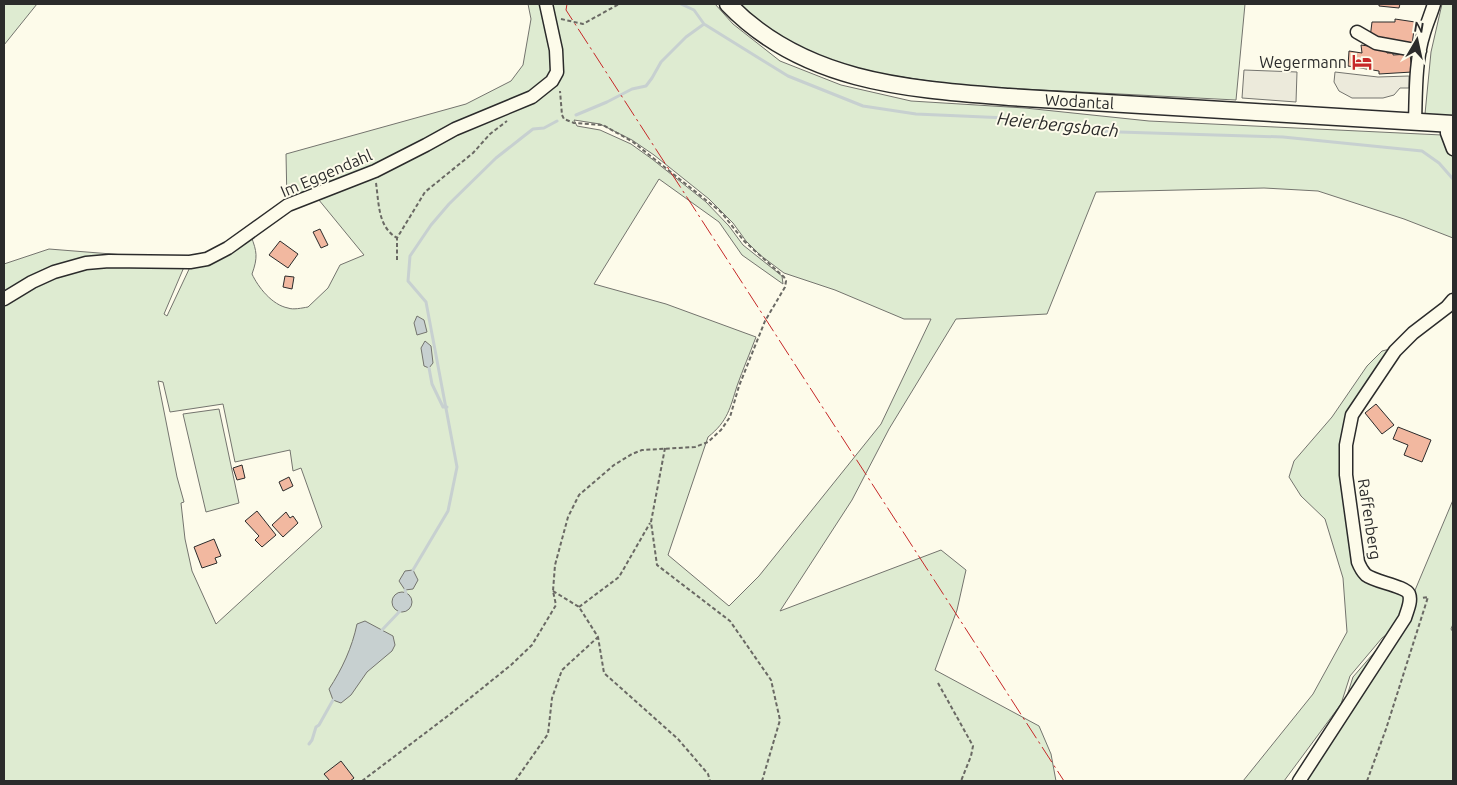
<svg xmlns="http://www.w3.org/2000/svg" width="1457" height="785" font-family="Ubuntu,sans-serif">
  <rect width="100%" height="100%" fill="#fdfbea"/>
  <path fill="#deebd1" stroke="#74746e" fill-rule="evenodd" d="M4 4H37L4 45Z
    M528 4H543L545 10 554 85 549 4H715L733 24 780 61 841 85 911 101 1025 108 1149 121 1442 135 1453 158V238L1404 219 1318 191 1264 188 1096 192 1047 314 956 319 889 429 852 500 780 611 941 550 966 570 957 610 935 670 1039 726 1051 754 1056 781H4V264L49 249 187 260 164 314 167 316 191 265 251 236C257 252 258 257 252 274 258 287 272 305 288 308 293 310 302 308 308 307L328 288 340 265 364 255 314 194 287 203 286 154 466 104 511 81 523 65 531 19ZM574 120 600 124 632 140 654 155 709 199 733 223 746 241 760 255 784 273 835 290 904 319H931L881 424 759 576 729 606 668 555 708 437C728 421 730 408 737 386 743 369 750 353 756 337L666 304 594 284 659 179 719 222 742 255 783 284 782 276 743 245 729 226 706 202 652 159 631 144 600 130 577 126ZM158 381 163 382 170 412 223 404 235 462 290 450 293 471 301 468 322 527 216 624 192 571 185 539 181 503 184 502 177 477Z
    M739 4H1245L1236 100 964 86 867 72 822 57 791 44 762 25Z
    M1442 4H1453V116L1425 114 1431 52Z
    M1394 348 1374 374 1343 447 1357 571 1410 599 1402 623 1382 638 1350 676 1341 704 1284 781H1243L1313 694 1347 632 1343 578 1325 519 1301 496 1289 477 1294 461 1332 417 1367 366 1382 351Z
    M219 409 239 503 206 512 183 414Z
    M1453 500V624L1451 629 1453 632V781H1299L1344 705 1353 677 1385 640 1413 595Z"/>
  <path fill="#eceadb" stroke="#74746e" d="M1244 70 1297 72 1296 102 1242 98Z
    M1335 72 1378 77 1409 76V88H1400L1394 95 1383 98H1352L1339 91 1334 82Z"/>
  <path fill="#c7d0d0" stroke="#74746e" d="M417 316 424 320 427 332 417 335 414 323Z
    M425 341 431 346 433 363 429 368 424 366 421 348Z
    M413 570 418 580 413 589 405 590 399 581 405 571Z
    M392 602a10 10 0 1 1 20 0a10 10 0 1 1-20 0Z
    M365 621 393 636 395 645 392 651 367 672 351 695 341 703 333 700 329 689C342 669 352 648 357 624Z"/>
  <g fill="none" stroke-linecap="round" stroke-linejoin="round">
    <path stroke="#c7d0d0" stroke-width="3" d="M681 4 694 10 704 24 788 76 863 106 916 114 1007 118 1087 131 1283 137 1422 151 1439 163 1453 179
      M576 115 607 102 632 89 646 86 652 78 661 62 686 37 704 24
      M429 368 432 384 443 407H447
      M413 570 448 511 457 467 426 302 408 281 410 256 431 225 449 204 496 158 524 136 533 129 544 128 557 121
      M405 590 406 594
      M382 630 400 611
      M309 744 312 740 316 727 319 725 333 700"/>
  </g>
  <path fill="#f2b8a0" stroke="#2b2b2b" d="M1379 4H1400L1399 8 1379 6Z
    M1395 19 1415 22 1412 45 1370 38 1372 22H1395Z
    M1361 45 1375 47 1385 45 1387 53H1393V55L1410 54 1412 72 1379 74V71L1348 66 1349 51 1362 53Z
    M320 229 328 245 321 248 313 232Z
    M280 241 298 254 288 268 269 255Z
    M285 276 294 277 292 289 283 287Z
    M1376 404 1394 425 1382 434 1365 413Z
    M1398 427 1431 440 1422 462 1404 455 1408 445 1393 439Z
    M242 465 245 478 237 480 233 468Z
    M289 477 293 486 283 491 279 482Z
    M257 511 276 535 262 547 255 540 259 536 245 521Z
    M286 512 290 518 293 516 298 523 283 537 272 525Z
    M214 539 221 556 215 558 217 563 202 568 194 547Z
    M341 761 354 778 350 781H330L324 774Z"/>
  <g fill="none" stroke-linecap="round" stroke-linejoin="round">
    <defs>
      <path id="minor" d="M1357 32 1376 43 1420 51
        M1415 122C1416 93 1415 61 1424 33 1427 23 1431 14 1434 4
        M1447 123V133L1453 149
        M4 299 32 282 54 272 86 263 109 261 190 262 207 259 228 248 288 205 375 171 426 145 455 129 532 97 552 81 557 72 556 50 546 4
        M1299 781 1405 618C1407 611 1412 601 1409 594 1405 586 1375 582 1366 575 1362 571 1360 567 1358 562L1346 475V445L1352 415 1395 351 1413 333 1447 307 1453 300"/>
      <g id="major">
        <path id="s1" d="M728 4C803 82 907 89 1009 97L1453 124"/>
      </g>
    </defs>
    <use href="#minor" stroke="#2b2b2b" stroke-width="15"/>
    <use href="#major" stroke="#2b2b2b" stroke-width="19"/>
    <path stroke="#6a6964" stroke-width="2" stroke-dasharray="4 2.5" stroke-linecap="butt" d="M561 19 583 24 619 4
      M376 183C379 204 378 227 397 238
      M397 260V238L425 192 473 153 490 134 507 121
      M665 448 651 522 657 565 730 621 771 680 780 720 762 781
      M553 591 579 607 598 637 604 673 678 739 708 774 710 781
      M579 607 619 577 650 523
      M938 683 973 746 971 756 961 781
      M362 781 449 715 511 665 532 645 556 605 553 591 555 565 568 517 579 495 614 465 632 454 642 450 695 447 708 442 721 430 730 417 739 386 765 321 785 287 786 281 784 277 744 241 721 212 633 142 603 125 574 123 564 119 562 115 560 91
      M515 781 548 734 552 698 562 670 598 637
      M1367 781 1386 729 1428 597 1422 598"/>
    <use href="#minor" stroke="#fdfbea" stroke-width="12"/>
    <use href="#major" stroke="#fdfbea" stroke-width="16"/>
    <path stroke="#c62828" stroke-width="1" stroke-dasharray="18 4 2.5 4" stroke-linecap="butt" d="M567 4 566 10 1064 781"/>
  </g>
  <defs>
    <symbol id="hotel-bare" viewBox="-9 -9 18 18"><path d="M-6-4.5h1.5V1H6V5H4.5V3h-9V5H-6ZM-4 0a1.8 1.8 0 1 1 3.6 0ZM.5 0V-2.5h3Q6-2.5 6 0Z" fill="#c62828" stroke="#fdfbea" stroke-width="2.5" paint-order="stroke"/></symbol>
  </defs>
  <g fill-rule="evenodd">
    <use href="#hotel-bare" x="1348" y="48" width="28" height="28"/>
  </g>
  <g text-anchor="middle" stroke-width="4" stroke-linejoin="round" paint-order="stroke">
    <g font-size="16" fill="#2b2b2b" stroke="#fdfbea" text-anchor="end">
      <text x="1347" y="68">Wegermann</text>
    </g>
    <g font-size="16" fill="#2b2b2b" stroke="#fdfbea">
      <text dy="6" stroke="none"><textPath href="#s1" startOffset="374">Wodantal</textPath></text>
      <text transform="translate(326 173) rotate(-23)" y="6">Im Eggendahl</text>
      <text transform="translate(1370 519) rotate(81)" y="6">Raffenberg</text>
    </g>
    <g font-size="18" font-style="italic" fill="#2b2b2b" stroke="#fdfbea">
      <text transform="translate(1058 125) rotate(6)" y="6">Heierbergsbach</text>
    </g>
  </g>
  <rect width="1457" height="785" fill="none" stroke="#2b2b2b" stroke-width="10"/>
  <g transform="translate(1417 40) rotate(9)" stroke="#fdfbea" stroke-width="4" paint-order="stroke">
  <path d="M0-4L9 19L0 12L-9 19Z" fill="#2b2b2b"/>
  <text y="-8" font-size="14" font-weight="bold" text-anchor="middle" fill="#2b2b2b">N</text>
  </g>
</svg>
